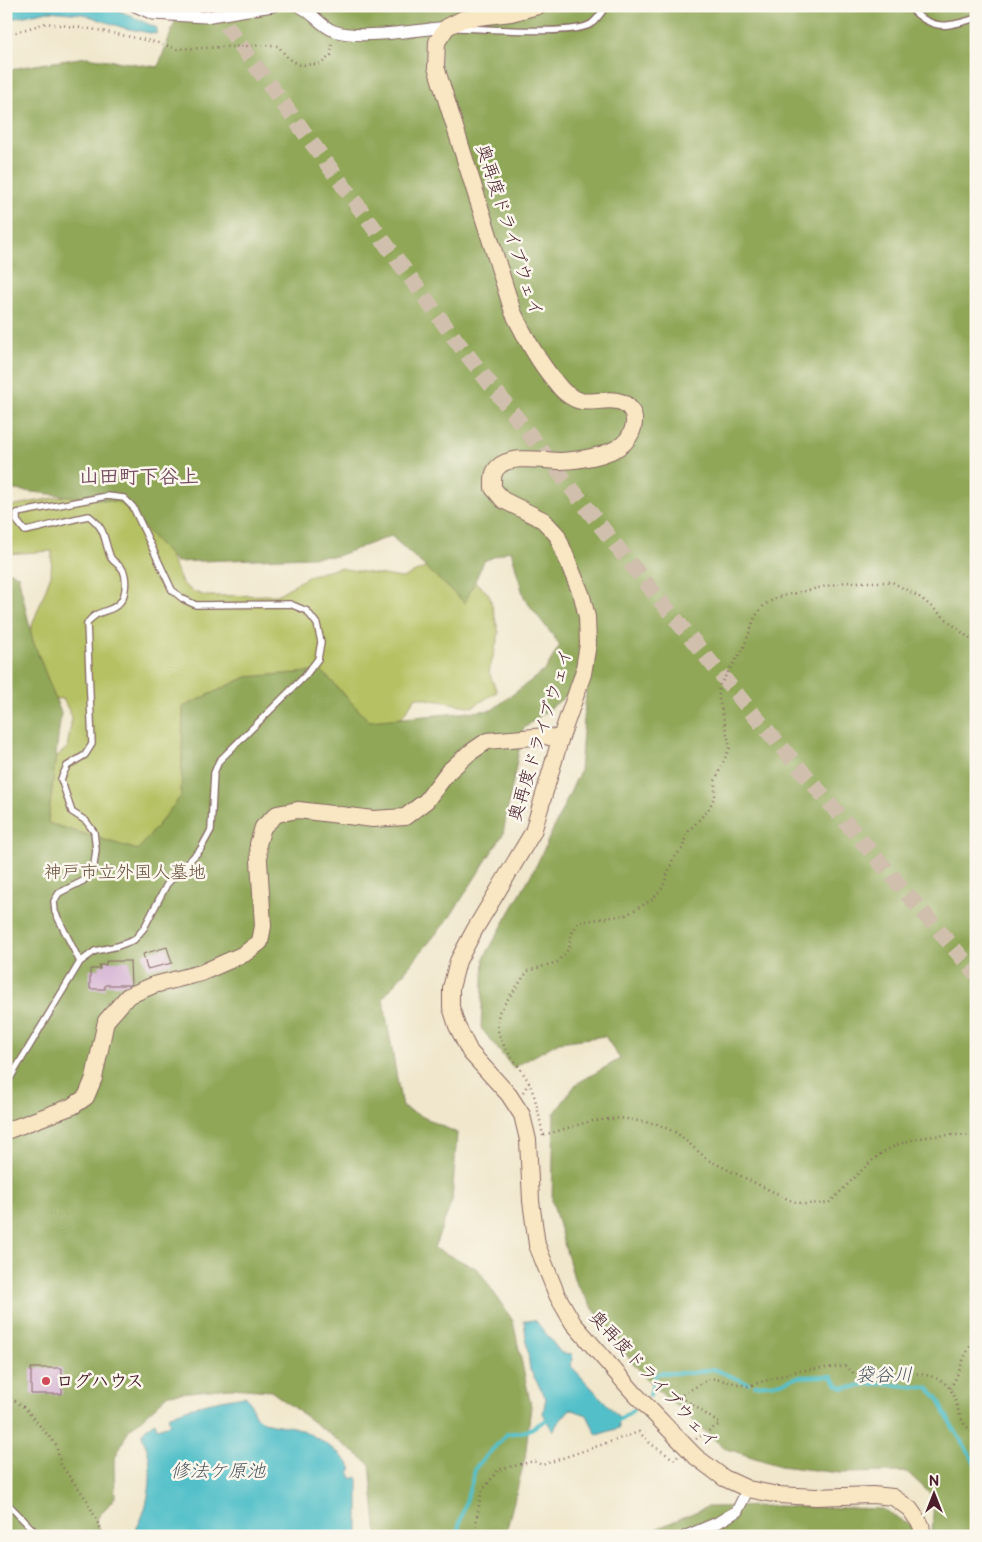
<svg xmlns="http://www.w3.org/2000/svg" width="982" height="1542" font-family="'Balsamiq Sans','Klee One',sans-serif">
  <rect width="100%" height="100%" fill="#fbf7ec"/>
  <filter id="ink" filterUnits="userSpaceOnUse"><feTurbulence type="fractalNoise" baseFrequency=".02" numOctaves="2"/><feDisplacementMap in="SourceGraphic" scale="10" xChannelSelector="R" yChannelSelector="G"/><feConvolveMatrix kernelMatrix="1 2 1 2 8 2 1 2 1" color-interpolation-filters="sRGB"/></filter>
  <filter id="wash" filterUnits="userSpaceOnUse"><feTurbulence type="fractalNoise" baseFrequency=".0096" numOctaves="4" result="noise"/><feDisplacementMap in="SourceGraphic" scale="20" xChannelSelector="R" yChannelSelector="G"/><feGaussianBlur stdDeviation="1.12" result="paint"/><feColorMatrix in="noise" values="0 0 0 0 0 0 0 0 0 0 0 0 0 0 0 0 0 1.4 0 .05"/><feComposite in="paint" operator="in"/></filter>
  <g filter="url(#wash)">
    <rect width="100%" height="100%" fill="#f0e7cc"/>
    <path fill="#b6c163" stroke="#807047" d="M108 488 148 508 182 583 192 591 206 596 277 595 311 575 339 568 402 578 447 558 489 594 499 633 489 672 497 692 472 707 416 697 382 746 14 1058 51 761 67 748 72 717 63 699 26 697 10 684 51 575 52 551 6 554V507Z"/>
    <path fill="#90a759" stroke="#6d6342" d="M157 6H976V1536H639L707 1507 778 1506 883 1509 904 1522 932 1533 934 1497 907 1472 839 1473 780 1466 724 1448 652 1385 618 1345 575 1282 552 1201 554 1114 576 1084 620 1059 605 1036 559 1042 513 1068 481 1028 484 958 537 864 580 771 587 680 523 729 503 834 450 917 383 998 402 1107 457 1133 452 1201 434 1248 478 1269 513 1321 531 1406 525 1458 505 1536H377L370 1464 271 1391 230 1388 169 1394 128 1431 114 1460 115 1497 96 1520 102 1536H6V570L18 575 33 641 61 713 48 823 138 850 181 796 183 707 246 677 322 671 369 721 492 710 545 670 560 645 524 598 511 550 484 561 465 603 391 536 337 556 176 562 120 502 6 489V72L22 67 86 57 158 67 175 22Z"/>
    <path fill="#52c0c9" stroke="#4e707a" d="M6 6H109L157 28 156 34 124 28 83 14 48 11 6 20Z
      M535 1320 561 1353 572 1354 573 1360 570 1365 618 1416 619 1428 597 1435 587 1415 570 1409 557 1424 553 1432 543 1413 546 1398 530 1370 524 1321Z
      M245 1396C253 1402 251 1413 259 1419 268 1425 282 1425 293 1427 309 1431 345 1454 352 1469L349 1472 353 1479 357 1477 358 1480V1536H132C147 1514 153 1483 149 1457 148 1450 144 1442 142 1435L146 1428 155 1422 157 1428 170 1424 168 1416C193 1405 218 1400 245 1396Z"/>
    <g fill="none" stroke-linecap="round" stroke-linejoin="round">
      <path stroke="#52c0c9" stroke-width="4" d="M755 1385 781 1383 797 1377 831 1376 837 1384 843 1388 854 1387 868 1384H884L928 1388 938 1398 949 1421 976 1465
        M650 1395 655 1376 659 1373H692L713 1369 748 1383
        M616 1422 633 1410
        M456 1536 476 1467 507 1434 527 1431 550 1418"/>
    </g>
    <g id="blocks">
      <path fill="#d1acd2" d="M167 947 172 963 147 969 143 954Z
        M106 961H130L131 985H105V989H90V969H100L99 965H106Z
        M31 1368H62V1394H31Z"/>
    </g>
  </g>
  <g filter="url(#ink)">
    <use href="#blocks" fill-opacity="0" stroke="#846563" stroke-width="1"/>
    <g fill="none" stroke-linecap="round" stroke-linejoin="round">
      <path stroke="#cfbfac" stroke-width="16" stroke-dasharray="16 8" stroke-linecap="butt" d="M212 6 455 339 628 561 753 714 976 974"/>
      <defs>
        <path id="lane" d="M909 6C917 17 933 27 948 25 957 24 967 21 976 18
          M456 28C483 28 572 36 591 24 597 20 602 12 606 6
          M6 1085 80 962 95 951 118 946 134 940 144 928 167 884 200 850 211 830 214 773 219 761 305 676 318 659 321 642 317 624 307 611 290 604 196 605 183 599 172 590 133 507 124 498 107 496 17 513V521L25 531C47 527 66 520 89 516 106 529 103 537 110 556 112 562 119 564 123 570 127 578 126 594 121 601 112 614 96 608 87 624L92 744 85 755 67 766 61 779 72 812 86 821 94 832 96 850 93 872 83 881 59 893 54 901 55 912 80 962
          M6 1502 39 1536"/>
        <path id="street" d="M135 6 153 14 205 17 273 6
          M298 6C312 11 320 26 334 31 360 40 417 30 447 27
          M686 1536 717 1523 737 1511 748 1489"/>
        <path id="secondary" d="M538 6 511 13 463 19 447 27 437 42 436 67 513 312C525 337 537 360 554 380 558 385 562 391 567 394 571 397 577 400 581 401 596 404 621 393 631 410 638 421 632 436 623 444 609 456 579 460 561 461 545 461 510 454 498 467 492 473 493 480 493 488L503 500 543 520 557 535 582 596 587 617 588 644 583 674 560 740 533 832 475 929 458 961 451 988V1007L457 1026 470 1052 509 1095 522 1115 528 1140 531 1201 537 1245 557 1295 573 1323 634 1393 696 1457 724 1478 748 1489 778 1495 816 1497 872 1495 893 1497 910 1509 921 1525 923 1536
          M6 1131 73 1106 86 1097 94 1078 106 1021 128 996 154 985 201 973 244 954 260 942 263 926 258 844 263 827 277 814 298 810 373 819 405 817 426 801 448 772 468 754 487 741 546 736 560 740"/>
      </defs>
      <use href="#lane" stroke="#846563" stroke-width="8"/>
      <use href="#street" stroke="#846563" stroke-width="13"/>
      <use href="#secondary" stroke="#846563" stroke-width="18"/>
      <path stroke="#846563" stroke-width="2.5" stroke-dasharray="1 4" stroke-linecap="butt" d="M6 35 46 23 97 30 155 42 177 49 271 45 278 46 288 58 300 65 321 64 331 55 332 43
        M523 1092 529 1083
        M544 1135 591 1121 620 1118 657 1124 677 1133 708 1160 792 1201 805 1204 829 1203C845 1188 861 1169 879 1155 905 1136 944 1133 976 1136
        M543 1136C540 1120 536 1097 529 1083 517 1059 489 1040 500 1010L528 971 557 962 569 949 571 935 578 922 626 915 653 899 663 887 673 859 683 848 686 834 708 810 715 796V781L730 747 719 699V686L744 647 755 617 764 605 778 597 845 582H892L921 598 976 644
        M950 1388C961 1373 963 1352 976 1339
        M6 1397H10L25 1408 56 1445 61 1465 87 1500 104 1536
        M696 1439 720 1424 680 1396 711 1378 748 1386 797 1371 845 1366 855 1374C880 1373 935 1366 950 1389 957 1399 957 1412 963 1422 966 1427 972 1431 976 1436
        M474 1536 481 1493 498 1470 534 1461 542 1465 639 1432 651 1444 675 1460 678 1456"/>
      <use href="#lane" stroke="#fff" stroke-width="5.5"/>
      <use href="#street" stroke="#fff" stroke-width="11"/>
      <use href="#secondary" stroke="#f9e7c3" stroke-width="16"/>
    </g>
  </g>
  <circle fill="#d1495b" stroke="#fbf7ec" stroke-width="2" cx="46" cy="1381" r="5"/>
  <g text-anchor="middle" stroke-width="5" stroke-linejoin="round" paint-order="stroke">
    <g font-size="18" fill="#4a1f2b" stroke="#fbf7ec">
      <text transform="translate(510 230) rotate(72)" y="6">奥再度ドライブウェイ</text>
      <text transform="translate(540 735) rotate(-73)" y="6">奥再度ドライブウェイ</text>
      <text transform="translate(654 1379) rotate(47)" y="6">奥再度ドライブウェイ</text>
    </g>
    <g font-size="18" fill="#6a503c" stroke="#fbf7ec">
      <text x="125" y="878">神戸市立外国人墓地</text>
    </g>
    <g font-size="18" font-weight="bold" fill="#4a1f2b" stroke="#fbf7ec" text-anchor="start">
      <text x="56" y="1387">ログハウス</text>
    </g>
    <g font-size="19" font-style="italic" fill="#4d5762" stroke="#fbf7ec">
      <text x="884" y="1381">袋谷川</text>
      <text x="218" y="1477">修法ケ原池</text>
    </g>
    <g font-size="20" font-weight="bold" fill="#795065" stroke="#fbf7ec">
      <text x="139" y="483">山田町下谷上</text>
    </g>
  </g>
  <rect width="982" height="1542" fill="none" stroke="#fbf7ec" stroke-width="25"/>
  <g transform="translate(934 1494)" stroke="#fbf7ec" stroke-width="4" paint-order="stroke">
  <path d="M0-4L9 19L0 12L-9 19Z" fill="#4a1f2b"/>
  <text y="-8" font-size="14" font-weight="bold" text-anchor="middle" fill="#4a1f2b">N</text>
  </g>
</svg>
